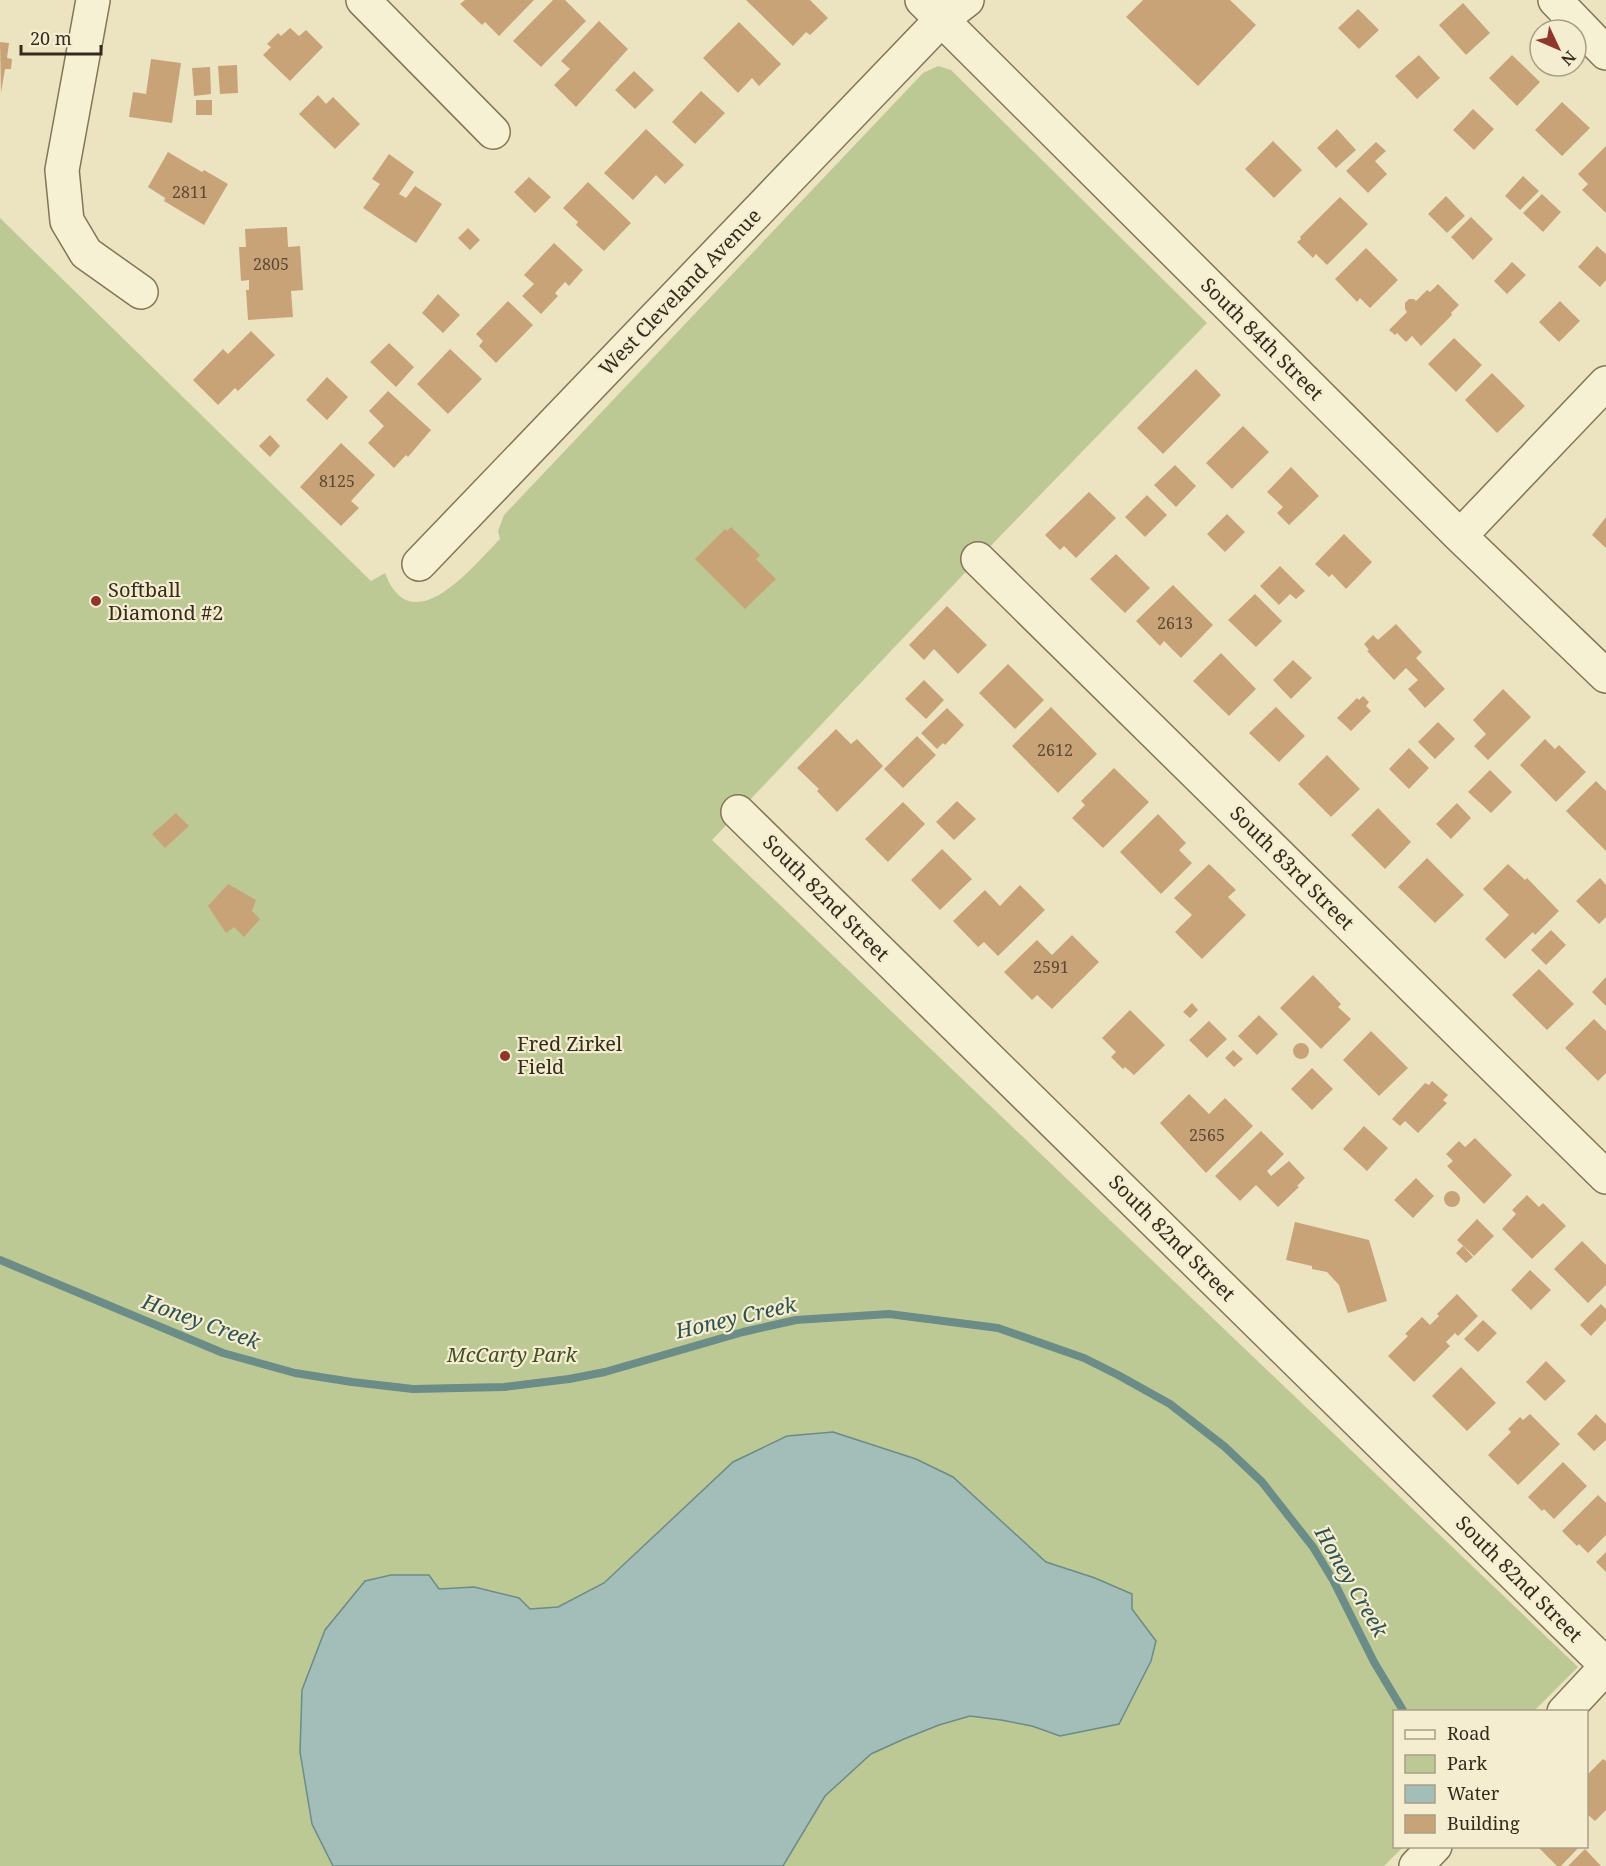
<svg xmlns="http://www.w3.org/2000/svg" width="1606" height="1866" font-family="'Noto Serif',serif">
  <rect width="100%" height="100%" fill="#ece4c1"/>
  <path fill="#bdc995" d="M938 66 951 70 1207 323 978 559 712 840 1578 1667 1534 1711 1394 1712V1846L1403 1847 1384 1866H0V218L371 581 385 573C412 644 473 566 500 539L498 531 504 515 923 73Z"/>
  <path fill="#a3beb9" stroke="#6b8c87" stroke-width="1.5" d="M833 1432 916 1459 953 1477 1046 1562 1095 1578 1132 1594V1609L1156 1641 1151 1661 1119 1724 1060 1736 1032 1726 1001 1720 970 1716 939 1725 904 1739 871 1754 825 1796 783 1866H333L312 1824 300 1752 302 1690 325 1630 365 1581 391 1575H429L439 1589 474 1587 519 1598 530 1609 558 1607 604 1583 733 1462 787 1436Z"/>
  <g fill="none" stroke-linecap="round" stroke-linejoin="round">
    <path stroke="#6b8c87" stroke-width="8" d="M0 1260 223 1353 295 1373 352 1382 413 1389 504 1387 569 1379 605 1372 743 1332 796 1320 889 1314 998 1328 1084 1358 1118 1375 1170 1404 1225 1447 1262 1482 1313 1547 1333 1580 1374 1662 1404 1712"/>
  </g>
  <path fill="#c9a378" d="M465 0H534L499 36 485 22 482 25 460 4Z
    M553 0H565L586 21 541 67 513 41Z
    M746 0H810L828 18 810 35 806 32 793 46Z
    M1143 0H1230L1256 25 1198 86 1126 17Z
    M1463 3 1490 33 1466 55 1439 25Z
    M1358 9 1379 30 1359 49 1338 28Z
    M599 21 628 49 576 107 554 85 570 69 561 61Z
    M739 22 781 64 759 86 752 78 738 93 703 58Z
    M290 28 299 36 306 30 323 47 290 81 263 55 271 47 267 44 278 33 281 36Z
    M0 42 9 43 7 58 12 59 11 69H5L1 93Z
    M1419 55 1440 78 1417 99 1395 76Z
    M1512 55 1540 82 1517 106 1489 78Z
    M151 59 181 63 172 123 129 117 133 92 146 94Z
    M237 65 238 93 220 94 218 66Z
    M210 67 211 94 194 96 192 68Z
    M634 71 654 90 635 109 615 90Z
    M701 91 725 113 695 144 672 122Z
    M318 95 326 104 333 97 360 124 335 149 299 114Z
    M196 100H212V115H196Z
    M1562 102 1590 128 1562 156 1535 130Z
    M1473 109 1494 129 1474 150 1453 130Z
    M646 129 684 165 665 184 656 175 633 200 604 173Z
    M1337 129 1356 150 1336 168 1317 148Z
    M1273 141 1302 170 1274 198 1245 169Z
    M1376 142 1386 151 1375 161 1387 174 1368 193 1346 171Z
    M1606 146V213L1582 190 1588 184 1578 174Z
    M168 152 202 172 204 170 228 184 204 225 164 201 165 198 148 187Z
    M389 154 414 172 399 194 406 198 415 186 442 204 416 243 363 208 380 184 372 179Z
    M1523 176 1539 191 1520 210 1505 196Z
    M529 177 551 197 535 213 514 192Z
    M588 182 631 223 604 251 576 225 578 222 563 208Z
    M1542 194 1561 212 1543 232 1523 213Z
    M1446 196 1465 216 1447 233 1428 214Z
    M1340 197 1368 224 1327 265 1316 254 1313 258 1297 242 1301 239 1300 237Z
    M1471 217 1493 239 1473 260 1451 237Z
    M287 227 288 247 300 246 303 290 291 291 293 317 248 320 246 290H249V280L241 281 239 247H246L245 229Z
    M468 228 480 240 470 250 458 238Z
    M554 243 583 270 569 286 565 282 555 293 558 296 541 314 522 296 534 284 524 275Z
    M1597 246 1606 254V280L1600 287 1578 267Z
    M1366 248 1398 280 1370 308 1360 298 1357 302 1335 279Z
    M1512 262 1526 275 1507 294 1494 281Z
    M1438 284 1459 305 1451 313 1452 315 1421 346 1412 336 1406 342 1397 333 1395 335 1389 330 1407 312 1405 309V303L1409 299H1414L1416 301 1427 290 1430 292Z
    M438 294 460 315 443 333 422 313Z
    M508 301 533 325 496 363 479 346 483 341 476 334Z
    M1560 301 1580 321 1559 342 1539 322Z
    M251 331 275 355 238 391 235 388 218 405 193 380 223 349 228 354Z
    M1454 338 1482 365 1456 392 1428 364Z
    M389 343 414 367 396 387 370 362Z
    M450 349 482 379 448 414 417 384Z
    M1196 369 1221 395 1163 454 1137 428Z
    M1492 373 1525 406 1497 433 1465 400Z
    M327 377 348 397 327 420 306 400Z
    M388 391 431 430 408 457 406 455 394 468 368 443 384 426 369 411Z
    M1243 426 1269 452 1232 489 1206 463Z
    M270 435 280 446 270 457 259 446Z
    M341 443 375 475 351 501 359 508 341 526 300 487Z
    M1175 465 1196 486 1176 507 1154 485Z
    M1291 467 1319 496 1289 525 1277 513 1283 507 1267 492Z
    M1089 492 1116 518 1076 558 1064 546 1060 550 1045 535Z
    M1147 495 1167 515 1145 537 1125 517Z
    M1227 514 1245 532 1225 552 1207 534Z
    M1606 517V548L1592 535Z
    M731 527 760 555 756 559 776 579 745 609 695 559 725 529 727 531Z
    M1344 534 1372 562 1346 589 1332 574 1329 577 1315 564Z
    M1116 554 1150 588 1125 613 1090 579Z
    M1280 566 1305 591 1296 599 1290 594 1279 605 1260 586Z
    M1173 585 1213 625 1181 658 1164 641 1160 646 1136 621Z
    M1255 594 1282 621 1256 647 1228 620Z
    M947 606 987 645 958 674 934 649 924 660 909 645Z
    M1396 624 1422 652 1416 658 1445 689 1425 708 1408 689 1418 680 1406 668 1394 680 1367 651 1369 650 1364 644 1373 635 1378 640Z
    M1221 653 1256 689 1229 716 1193 681Z
    M1293 660 1312 678 1291 699 1273 680Z
    M1008 664 1044 700 1015 729 979 693Z
    M924 680 944 700 926 719 905 699Z
    M1503 689 1531 717 1488 760 1474 746 1486 734 1473 720Z
    M1363 696 1369 702 1366 706 1371 711 1351 731 1337 718 1357 698 1359 700Z
    M1051 707 1097 754 1058 793 1012 746Z
    M1276 707 1305 736 1279 762 1249 733Z
    M947 708 964 725 945 745 943 743 937 749 921 733Z
    M1438 722 1455 739 1435 759 1418 742Z
    M836 729 851 744 857 739 883 766 837 812 817 791 819 789 797 768Z
    M917 736 936 755 903 788 884 769Z
    M1545 739 1555 749 1559 745 1586 772 1556 802 1520 765Z
    M1409 748 1429 768 1409 789 1389 769Z
    M1327 755 1360 789 1331 817 1298 784Z
    M1114 768 1149 802 1103 848 1072 818 1085 805 1081 801Z
    M1490 770 1512 792 1491 813 1468 792Z
    M1596 781 1606 791V851L1566 811Z
    M957 801 976 819 954 840 936 822Z
    M903 802 925 824 888 862 865 839Z
    M1457 803 1471 818 1451 839 1436 824Z
    M1378 808 1411 842 1385 869 1351 835Z
    M176 813 189 826 165 848 152 834Z
    M1158 814 1186 843 1179 850 1192 863 1161 894 1120 852Z
    M942 849 972 879 940 910 911 880Z
    M1427 858 1464 895 1435 923 1398 887Z
    M1209 864 1236 890 1228 897 1246 915 1202 959 1175 932 1192 915 1174 898Z
    M1508 864 1525 880 1527 878 1559 911 1535 935 1533 932 1505 959 1485 939 1509 915 1483 889Z
    M1600 878 1606 885V917L1599 924 1576 901Z
    M228 884 256 900 252 911 260 919 244 937 234 927 226 933 208 906Z
    M1020 885 1045 910 998 956 984 942 978 947 953 921 985 890 1000 906Z
    M1551 930 1566 945 1546 965 1531 950Z
    M1072 935 1099 962 1052 1009 1037 995 1032 1000 1004 972 1037 940 1052 955Z
    M1539 969 1574 1004 1547 1030 1512 995Z
    M1313 975 1341 1004 1338 1007 1351 1019 1321 1049 1280 1008Z
    M1606 977V1006L1592 992Z
    M1192 1003 1198 1010 1190 1018 1183 1012Z
    M1130 1010 1165 1045 1134 1075 1125 1067 1123 1069 1111 1057 1116 1052 1102 1038Z
    M1259 1015 1278 1034 1257 1055 1238 1036Z
    M1594 1019 1606 1031V1073L1598 1081 1565 1048Z
    M1209 1021 1227 1039 1207 1058 1189 1040Z
    M1371 1031 1408 1068 1379 1096 1343 1060Z
    M1293 1051a8 8 0 1 1 16 0a8 8 0 1 1-16 0Z
    M1233 1050 1243 1059 1234 1067 1225 1058Z
    M1312 1068 1333 1089 1312 1110 1291 1089Z
    M1432 1081 1448 1095 1443 1100 1447 1103 1418 1133 1405 1121 1400 1126 1392 1119 1425 1083 1429 1085Z
    M1189 1094 1209 1114 1225 1098 1253 1126 1206 1173 1160 1123Z
    M1364 1126 1388 1148 1367 1171 1343 1149Z
    M1261 1131 1284 1154 1267 1171 1271 1176 1289 1161 1305 1178 1297 1186 1299 1187 1278 1207 1256 1185 1240 1201 1215 1176Z
    M1475 1138 1512 1175 1484 1204 1447 1166 1453 1161 1446 1154 1459 1141 1465 1147Z
    M1416 1178 1434 1196 1413 1218 1394 1200Z
    M1444 1199a8 8 0 1 1 16 0a8 8 0 1 1-16 0Z
    M1527 1195 1539 1207 1543 1203 1566 1226 1532 1259 1502 1229 1516 1214 1512 1210Z
    M1477 1219 1494 1236 1474 1256 1457 1240Z
    M1295 1222 1369 1240 1387 1301 1348 1313 1339 1285 1327 1272 1312 1269V1266L1286 1260Z
    M1582 1241 1606 1265V1285L1588 1303 1554 1269Z
    M1463 1246 1473 1257 1466 1263 1456 1253Z
    M1530 1270 1551 1290 1531 1310 1511 1290Z
    M1457 1294 1478 1316 1458 1336 1455 1333 1446 1342 1450 1346 1414 1382 1388 1356 1408 1336 1405 1334 1422 1317 1430 1325 1439 1316 1437 1314Z
    M1601 1304 1606 1309V1320L1591 1336 1580 1325Z
    M1483 1320 1497 1333 1478 1352 1464 1339Z
    M1546 1361 1566 1381 1545 1401 1526 1382Z
    M1461 1367 1496 1403 1467 1431 1432 1396Z
    M1530 1414 1560 1444 1518 1485 1488 1455 1511 1432 1508 1429 1520 1417 1523 1420Z
    M1596 1414 1606 1424V1440L1594 1451 1577 1434Z
    M1563 1462 1587 1486 1554 1519 1544 1509 1542 1511 1528 1497Z
    M1598 1495 1606 1503V1535L1588 1553 1579 1544 1577 1546 1562 1531Z
    M1606 1552V1572L1596 1562Z
    M1603 1759 1606 1761V1810L1595 1821 1586 1813V1776Z
    M1541 1846H1580L1561 1866H1557L1539 1848Z
    M1585 1849 1601 1866H1568Z"/>
  <g fill="none" stroke-linecap="round" stroke-linejoin="round">
    <defs>
      <path id="minor" d="M93 0 62 170 67 221 86 253 141 292
        M363 0 493 132
        M922 0 1460 536 1606 676
        M1555 0 1606 53
        M1460 536 1606 383
        M978 559 1606 1177
        M419 564 941 20 967 0
        M738 812 1606 1665
        M1564 1712 1606 1667
        M1416 1866 1435 1846"/>
    </defs>
    <use href="#minor" stroke="#847559" stroke-width="36"/>
    <use href="#minor" stroke="#f7f1d3" stroke-width="33"/>
  </g>
  <g fill="#91362b" stroke="#f4edd0" stroke-width="2">
    <circle cx="96" cy="601" r="6"/>
    <circle cx="505" cy="1056" r="6"/>
  </g>
  <g text-anchor="middle" stroke-width="4.5" stroke-linejoin="round" paint-order="stroke">
    <g font-size="16" fill="#5a4934">
      <text x="190" y="198">2811</text>
      <text x="271" y="270">2805</text>
      <text x="337" y="487">8125</text>
      <text x="1175" y="629">2613</text>
      <text x="1055" y="756">2612</text>
      <text x="1051" y="973">2591</text>
      <text x="1207" y="1141">2565</text>
    </g>
    <g font-size="20" fill="#352b1d" stroke="#f4edd0">
      <text transform="translate(680 292) rotate(-46)" y="7">West Cleveland Avenue</text>
      <text transform="translate(1262 339) rotate(45)" y="7">South 84th Street</text>
      <text transform="translate(1292 868) rotate(45)" y="7">South 83rd Street</text>
      <text transform="translate(826 898) rotate(45)" y="7">South 82nd Street</text>
      <text transform="translate(1172 1238) rotate(45)" y="7">South 82nd Street</text>
      <text transform="translate(1519 1579) rotate(45)" y="7">South 82nd Street</text>
    </g>
    <g font-size="20" fill="#352b1d" stroke="#f4edd0" text-anchor="start">
      <text x="108" y="597">Softball<tspan x="108" dy="23">Diamond #2</tspan></text>
      <text x="517" y="1051">Fred Zirkel<tspan x="517" dy="23">Field</tspan></text>
    </g>
    <g font-size="20" font-style="italic" fill="#405024" stroke="#f4edd0">
      <text x="512" y="1362">McCarty Park</text>
    </g>
    <g font-size="21" font-style="italic" fill="#2d5254" stroke="#f4edd0">
      <text transform="translate(736 1318) rotate(-13)" y="7">Honey Creek</text>
      <text transform="translate(201 1322) rotate(20)" y="7">Honey Creek</text>
      <text transform="translate(1351 1582) rotate(60)" y="7">Honey Creek</text>
    </g>
  </g>
  <rect x="1393" y="1710" width="195" height="138" fill="#f4edd0" stroke="#a89f88" stroke-width="1.5"/>
  <rect x="1405" y="1730" width="30" height="9" fill="#f7f1d3" stroke="#a89f88" stroke-width="1.5"/>
  <text x="1447" y="1740" font-size="18" fill="#352b1d">Road</text>
  <rect x="1405" y="1755" width="30" height="18" fill="#bdc995" stroke="#a89f88" stroke-width="1.5"/>
  <text x="1447" y="1770" font-size="18" fill="#352b1d">Park</text>
  <rect x="1405" y="1785" width="30" height="18" fill="#a3beb9" stroke="#a89f88" stroke-width="1.5"/>
  <text x="1447" y="1800" font-size="18" fill="#352b1d">Water</text>
  <rect x="1405" y="1815" width="30" height="18" fill="#c9a378" stroke="#a89f88" stroke-width="1.5"/>
  <text x="1447" y="1830" font-size="18" fill="#352b1d">Building</text>
  <g transform="translate(1558 48) rotate(134)"><circle r="28" fill="#f4edd0" stroke="#a89f88" stroke-width="1.5"/>
  <path d="M0-4.5L10 22L0 15L-10 22Z" fill="#91362b"/>
  <text y="-9" font-size="16" font-weight="bold" text-anchor="middle" fill="#352b1d">N</text>
  </g>
  <path d="M21 45v9h80v-9" fill="none" stroke="#352b1d" stroke-width="3"/>
  <text x="30" y="45" font-size="18" fill="#352b1d" stroke="#f4edd0" stroke-width="4.5" paint-order="stroke">20 m</text>
</svg>
